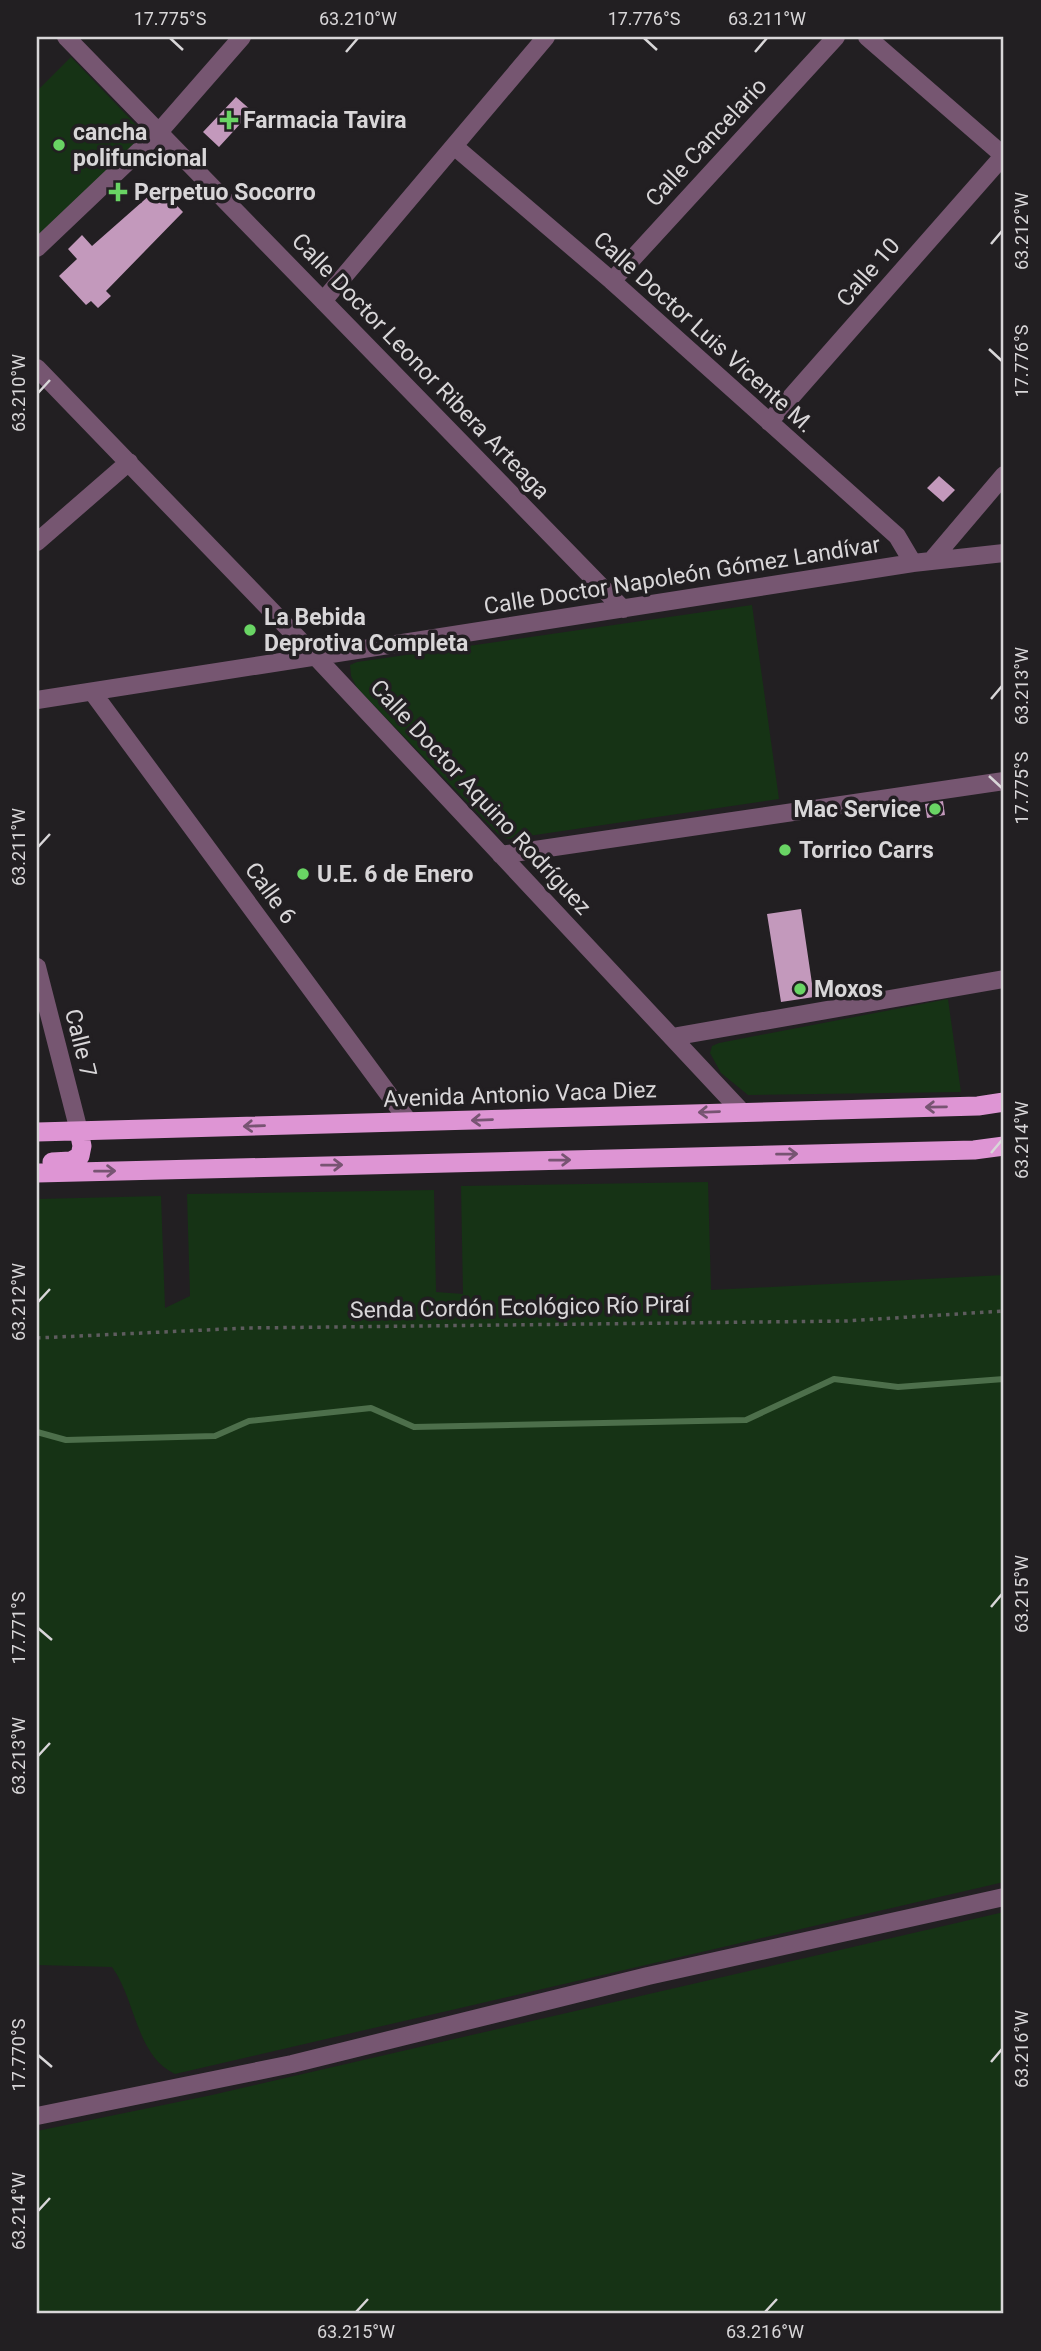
<svg xmlns="http://www.w3.org/2000/svg" width="1041" height="2351" font-family="Roboto,sans-serif">
  <rect width="100%" height="100%" fill="#221f22"/>
  <path fill="#163315" d="M71 57 139 128 141 140 37 240V91Z
    M752 605 779 799 508 839 498 834 357 688 351 676 350 665 357 662Z
    M948 999 961 1092 748 1095 721 1073 710 1053 712 1046 719 1043Z
    M708 1182 711 1290 1004 1275V1882L175 2074C136 2056 136 2000 112 1967L37 1965V1199L161 1196 165 1308 190 1296 187 1194 434 1190 436 1292 463 1294 461 1186Z
    M1004 1912V2314H37V2131L212 2095Z"/>
  <g fill="none" stroke-linecap="round" stroke-linejoin="round">
    <path stroke="#4d6f4b" stroke-width="6" d="M37 1432 66 1440 215 1436 249 1421 371 1408 414 1427 746 1420 834 1379 898 1387 1004 1379"/>
  </g>
  <path fill="#c399bc" d="M236 97 252 111 219 147 203 132Z
    M159 187 183 212 106 291 111 296 98 308 91 301 86 305 59 276 77 259 68 249 82 235 92 246Z
    M939 476 955 490 943 502 927 488Z
    M943 801 945 815 927 818 925 804Z
    M801 909 814 997 781 1002 767 914Z"/>
  <g fill="none" stroke-linecap="round" stroke-linejoin="round">
    <path stroke="#5e5c5e" stroke-width="3.5" stroke-dasharray="3.5 5" stroke-linecap="butt" d="M37 1338 247 1328 846 1321 1004 1311"/>
    <path stroke="#765671" stroke-width="18" d="M66 37 623 609
      M867 37 1004 156
      M454 146 612 281 897 536 913 563
      M37 248 159 132 242 37
      M612 281 836 37
      M323 301 546 37
      M37 368 317 658 741 1111
      M769 422 1004 155
      M37 542 129 462
      M931 561 1004 475
      M93 693 409 1122
      M37 700 913 563 1004 553
      M501 855 1004 781
      M37 967 79 1131
      M672 1037 1004 979
      M37 2116 292 2064 648 1976 1004 1897"/>
    <path stroke="#de95d4" stroke-width="19" d="M37 1132 978 1106 1004 1102
      M52 1162 71 1161 80 1156 82 1146 79 1131
      M37 1173 974 1150 1004 1146"/>
  </g>
  <defs><path id="oneway-shaft" d="M-6 0H5M1.5-3L5.5 0L1.5 3" fill="none" stroke-width="1.6" stroke-linecap="round" stroke-linejoin="round" transform="scale(1.75)"/></defs>
  <g stroke="#775472">
    <use href="#oneway-shaft" transform="translate(936 1107) rotate(179)"/>
    <use href="#oneway-shaft" transform="translate(709 1112) rotate(178)"/>
    <use href="#oneway-shaft" transform="translate(482 1120) rotate(178)"/>
    <use href="#oneway-shaft" transform="translate(254 1126) rotate(178)"/>
    <use href="#oneway-shaft" transform="translate(787 1154) rotate(-1)"/>
    <use href="#oneway-shaft" transform="translate(560 1160) rotate(-1)"/>
    <use href="#oneway-shaft" transform="translate(332 1165) rotate(-1)"/>
    <use href="#oneway-shaft" transform="translate(105 1171) rotate(-1)"/>
  </g>
  <path fill="none" stroke="#d8d6d8" stroke-width="2.5" d="M170 38 183 50M644 38 657 50M346 52 358 38M755 52 767 38M991 244 1002 231M989 349 1002 361M38 393 50 380M991 699 1002 686M989 776 1002 788M38 847 50 834M991 1153 1002 1140M38 1302 50 1289M991 1607 1002 1594M38 1628 52 1640M38 1756 50 1743M38 2055 52 2067M991 2062 1002 2049M38 2211 50 2198M356 2312 368 2299M765 2312 777 2299"/>
  <g fill="#69d464" stroke="#221f22" stroke-width="2.5">
    <path d="M225.5 109.5h7v7h7v7h-7v7h-7v-7h-7v-7h7z"/>
    <circle cx="59" cy="145" r="7"/>
    <path d="M114.5 181.5h7v7h7v7h-7v7h-7v-7h-7v-7h7z"/>
    <circle cx="250" cy="630" r="7"/>
    <circle cx="935" cy="809" r="7"/>
    <circle cx="785" cy="850" r="7"/>
    <circle cx="303" cy="874" r="7"/>
    <circle cx="800" cy="989" r="7"/>
  </g>
  <g text-anchor="middle" stroke-width="7" stroke-linejoin="round" paint-order="stroke">
    <g font-size="23" font-weight="bold" fill="#d8d6d8" stroke="#221f22" text-anchor="start">
      <text x="243" y="128">Farmacia Tavira</text>
      <text x="73" y="140">cancha<tspan x="73" dy="26">polifuncional</tspan></text>
      <text x="134" y="200">Perpetuo Socorro</text>
      <text x="264" y="625">La Bebida<tspan x="264" dy="26">Deprotiva Completa</tspan></text>
      <text x="921" y="817" text-anchor="end">Mac Service</text>
      <text x="799" y="858">Torrico Carrs</text>
      <text x="317" y="882">U.E. 6 de Enero</text>
      <text x="814" y="997">Moxos</text>
    </g>
    <g font-size="23" fill="#d8d6d8" stroke="#221f22">
      <text transform="translate(706 142) rotate(-47)" y="8">Calle Cancelario</text>
      <text transform="translate(868 272) rotate(-49)" y="8">Calle 10</text>
      <text transform="translate(704 332) rotate(42)" y="8">Calle Doctor Luis Vicente M.</text>
      <text transform="translate(421 366) rotate(46)" y="8">Calle Doctor Leonor Ribera Arteaga</text>
      <text transform="translate(682 575) rotate(-9)" y="8">Calle Doctor Napoleón Gómez Landívar</text>
      <text transform="translate(481 797) rotate(47)" y="8">Calle Doctor Aquino Rodríguez</text>
      <text transform="translate(271 893) rotate(54)" y="8">Calle 6</text>
      <text transform="translate(81 1043) rotate(76)" y="8">Calle 7</text>
      <text transform="translate(520 1094) rotate(-2)" y="8">Avenida Antonio Vaca Diez</text>
      <text transform="translate(520 1307) rotate(-1)" y="8">Senda Cordón Ecológico Río Piraí</text>
    </g>
  </g>
  <rect width="1041" height="2351" fill="none" stroke="#221f22" stroke-width="77"/>
  <rect x="38" y="38" width="964" height="2274" fill="none" stroke="#d8d6d8" stroke-width="2.5"/>
  <g font-size="18" text-anchor="middle" fill="#d8d6d8">
    <text x="170" y="25">17.775°S</text>
    <text x="358" y="25">63.210°W</text>
    <text x="644" y="25">17.776°S</text>
    <text x="767" y="25">63.211°W</text>
    <text transform="translate(1022 231) rotate(-90)" y="6">63.212°W</text>
    <text transform="translate(1022 361) rotate(-90)" y="6">17.776°S</text>
    <text transform="translate(19 393) rotate(-90)" y="6">63.210°W</text>
    <text transform="translate(1022 686) rotate(-90)" y="6">63.213°W</text>
    <text transform="translate(1022 788) rotate(-90)" y="6">17.775°S</text>
    <text transform="translate(19 847) rotate(-90)" y="6">63.211°W</text>
    <text transform="translate(1022 1140) rotate(-90)" y="6">63.214°W</text>
    <text transform="translate(19 1302) rotate(-90)" y="6">63.212°W</text>
    <text transform="translate(1022 1594) rotate(-90)" y="6">63.215°W</text>
    <text transform="translate(19 1628) rotate(-90)" y="6">17.771°S</text>
    <text transform="translate(19 1756) rotate(-90)" y="6">63.213°W</text>
    <text transform="translate(1022 2049) rotate(-90)" y="6">63.216°W</text>
    <text transform="translate(19 2055) rotate(-90)" y="6">17.770°S</text>
    <text transform="translate(19 2211) rotate(-90)" y="6">63.214°W</text>
    <text x="356" y="2338">63.215°W</text>
    <text x="765" y="2338">63.216°W</text>
  </g>
</svg>
